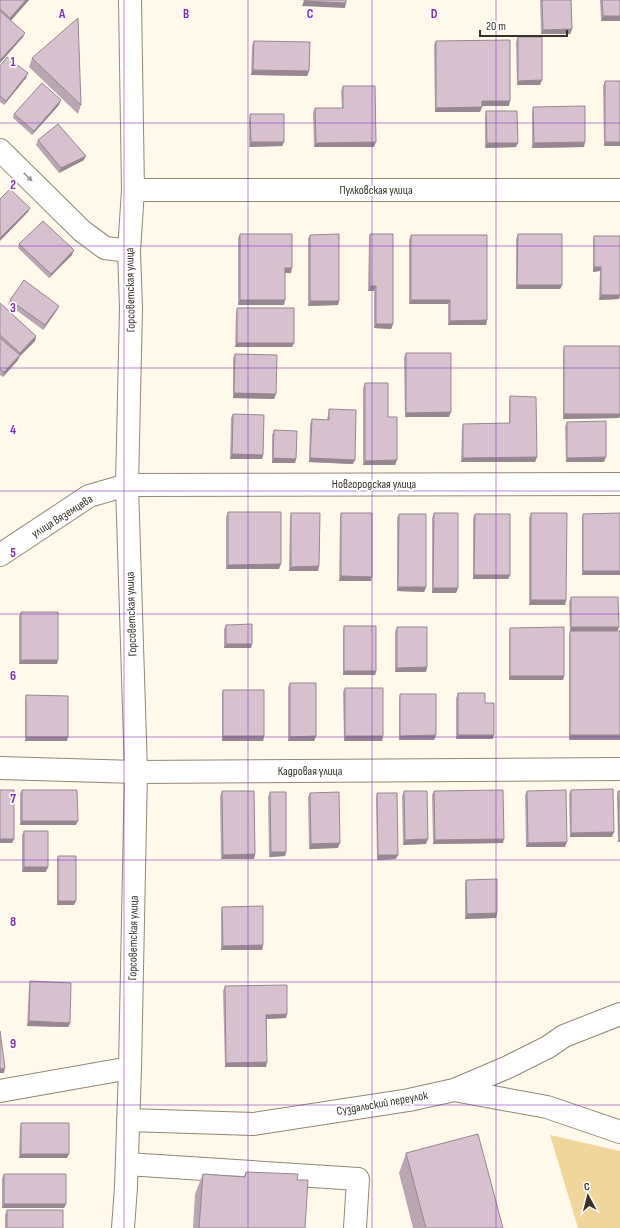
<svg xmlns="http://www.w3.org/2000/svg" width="620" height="1228" font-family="'Sofia Sans Condensed',sans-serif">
  <rect width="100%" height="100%" fill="#fff9eb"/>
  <path fill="#f1d69b" d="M550 1135 620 1151V1228H578Z"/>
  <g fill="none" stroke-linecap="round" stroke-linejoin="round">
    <defs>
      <path id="minor" d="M0 150 82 231 105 248 129 251
        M133 190H620
        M0 555 89 496 127 485 620 484
        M0 768 136 772 620 769
        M454 1090 547 1107 620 1132
        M0 1091 130 1068
        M128 1120 254 1124 409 1100 454 1090 508 1067 548 1047 564 1036 620 1014
        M127 1164 358 1179 355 1228
        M123 1228 126 1187 130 1068 136 772 127 485 131 308 129 251 133 190 130 0"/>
    </defs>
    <use href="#minor" stroke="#928874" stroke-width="24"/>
    <use href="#minor" stroke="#fff" stroke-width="22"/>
  </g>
  <path fill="#b9a6b2" d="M0 0H29L11 20 23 37 0 63Z
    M540 0H571L572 29 570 34H541Z
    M600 0H620L601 21Z
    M518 37 542 80 540 85H517L516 42Z
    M254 41 309 71 307 76 251 75 252 45Z
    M436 41 509 106H482L480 112H435L434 45Z
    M32 58 81 105 78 114 29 67Z
    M0 66 26 78 4 105 0 102Z
    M605 81H620V146H604L603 86Z
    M343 86 374 147H314L313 113 315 108H342L341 91Z
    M59 105 32 135 13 118 14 114Z
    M533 107 584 147 532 148V112Z
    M486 111 516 147 485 148V116Z
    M250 114 284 142 282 146 249 147V119Z
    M38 140 84 160 59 173 36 145Z
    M240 234 291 273H285V300L284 305H238V238Z
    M370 234 393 324 391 329 374 328V291H368L369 238Z
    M518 234 562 285 560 289H516V239Z
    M310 235 338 305 308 306V239Z
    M411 235 487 320 486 325H448V304H409V240Z
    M594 236H620V295L619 299 599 300 600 271 593 272V240Z
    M19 244 72 255 49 278 18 248Z
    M10 300 57 310 43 330 8 304Z
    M0 303 36 336 35 341 19 357 18 360 3 377 0 375Z
    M237 308 292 347H235L236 313Z
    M564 346H620V416L619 418 563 419V351Z
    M406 353 449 417H405L404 357Z
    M235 354 276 394 274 399 233 398V358Z
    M365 383 388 417 397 460 395 465H363V388Z
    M510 396 537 457 535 462H461L462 428 463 424 509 423V401Z
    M329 409 353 464 309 462 310 424 312 419 327 420 328 414Z
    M233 414 263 455 262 459H230L231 418Z
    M567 422 604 462H566L565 426Z
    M274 430 296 459 295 463H272V435Z
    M228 512 279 569H226V517Z
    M291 513 318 571H289L290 517Z
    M341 513 371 581H339L340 518Z
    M434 513 458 588 456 593H432V518Z
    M531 513 566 600 565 605H529V518Z
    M620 513 582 575V518L583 514Z
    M399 514 426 587 424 592 397 591V518Z
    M475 514 510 575 508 579H473V518Z
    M571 597 617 631 569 740V636L570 632 569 602Z
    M21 612 57 664H19V616Z
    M226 625 252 644 251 648H224V629Z
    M344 626 376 671 375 675H343V631Z
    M397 627 427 667 426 672H395V632Z
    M510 628 564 676 563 680H509V632Z
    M290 683 316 736 314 741H288V687Z
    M345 688 383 736 382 741H344L343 692Z
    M223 690 264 736 263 741H222V694Z
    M458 693 485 703 493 739H456V698Z
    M400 694 436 735 434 740H399V699Z
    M26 695 67 741H25V700Z
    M22 790 76 825H20V794Z
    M571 790 612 837H570L569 794Z
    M222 791 255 854 254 859H221L220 796Z
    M404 791 426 844 403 845 402 796Z
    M434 791 503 843 433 844 432 795Z
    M527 791 565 847H526L525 795Z
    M618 791 620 842H618L617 795Z
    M270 792 286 852 285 856 269 857 268 797Z
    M310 793 338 848 309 849 308 797Z
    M377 793 396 859 377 860 376 798Z
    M24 831 46 872H22V835Z
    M58 856 74 905H57V860Z
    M466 880 497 913 496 918 465 919V884Z
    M222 907 263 945 262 950H221V911Z
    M30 981 70 1023 68 1027 27 1026 29 986Z
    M225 986 287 1014 286 1018 267 1019 266 1067H225L223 991Z
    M21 1123 67 1158H19L20 1128Z
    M406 1153 503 1228H413L399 1173Z
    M246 1172 305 1228H193L195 1194 203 1174 244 1176Z
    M4 1174 66 1204 64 1208H2V1178Z
    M7 1210 63 1228H5V1215Z"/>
  <path fill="#968791" d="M26 0H29L9 23 10 18Z
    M304 1 346 3 345 8 302 6Z
    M603 16H620V21H601Z
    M572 29 570 34H541L543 30Z
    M25 33 23 37 0 63V60Z
    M253 70 309 71 307 76 251 75Z
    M28 73 26 78 4 105 6 101Z
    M542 80 540 85H517L518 81Z
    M61 100 59 105 32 135 34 131Z
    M482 101H510L509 106H480Z
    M482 107 480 112H435L436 108Z
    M251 142H284L282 146 249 147Z
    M376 142 374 147H314L316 143Z
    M585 142 584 147 532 148 534 143Z
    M605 142H620V146H604Z
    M487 143H518L516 147 485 148Z
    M86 156 84 160 59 173 61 168Z
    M30 208 28 212 0 241V238Z
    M74 250 72 255 49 278 51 274Z
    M594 267H601L600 271 593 272Z
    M285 268H292L291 273H284Z
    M517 285H562L560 289H516Z
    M370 286H376L374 291H368Z
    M601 295H620L619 299 599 300Z
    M240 300H285L284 305H238Z
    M411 300H450L448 304H409Z
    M310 301H339L338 305 308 306Z
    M59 306 57 310 43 330 45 325Z
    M487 320 486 325H448L450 321Z
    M376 324H393L391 329 374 328Z
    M36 336 35 341 19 357 18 360 3 377 4 372 19 356 20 353Z
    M237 343H294L292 347H235Z
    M234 393 276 394 274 399 233 398Z
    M451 412 449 417H405L406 413Z
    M564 414H620V416L619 418 563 419Z
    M232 454 263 455 262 459H230Z
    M537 457 535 462H461L463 458Z
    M606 457 604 462H566L567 458Z
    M273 458 296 459 295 463H272Z
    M310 458 355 460 353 464 309 462Z
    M397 460 395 465H363L365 461Z
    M281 564 279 569H226L228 565Z
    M319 566 318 571H289L291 567Z
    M583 571H620V575H582Z
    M474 575H510L508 579H473Z
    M341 576 372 577 371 581H339Z
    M398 587H426L424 592 397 591Z
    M433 588H458L456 593H432Z
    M531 600H566L565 605H529Z
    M571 627H619L617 632H570Z
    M226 644H252L251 648H224Z
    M21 660H58L57 664H19Z
    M427 667 426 672H395L397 668Z
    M344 671H376L375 675H343Z
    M510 676H564L563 680H509Z
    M436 735 434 740H399L400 736Z
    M458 735H494L493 739H456Z
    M570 735H620V740H569Z
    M223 736H264L263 741H222Z
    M316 736 314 741H288L290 737Z
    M345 736H383L382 741H344Z
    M26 737H68L67 741H25Z
    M22 821H78L76 825H20Z
    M614 832 612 837H570L571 833Z
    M619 837H620V842H618Z
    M0 839H14L12 843H0Z
    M428 839 426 844 403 845 405 840Z
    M504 839 503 843 433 844 435 840Z
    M567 842 565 847H526L528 843Z
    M340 843 338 848 309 849 311 844Z
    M271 852H286L285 856 269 857Z
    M255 854 254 859H221L223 855Z
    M378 855H398L396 859 377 860Z
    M24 867H48L46 872H22Z
    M58 901H76L74 905H57Z
    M497 913 496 918 465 919 467 914Z
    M263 945 262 950H221L223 946Z
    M287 1014 286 1018 265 1019 266 1015Z
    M29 1021 70 1023 68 1027 27 1026Z
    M267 1062 266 1067H225L226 1063Z
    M5 1068 4 1073H0V1069Z
    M21 1154H69L67 1158H19Z
    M4 1204H66L64 1208H2Z"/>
  <path fill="#d7c1cf" stroke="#968791" d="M0 0H26L10 18 0 9Z
    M304 0H346V3L304 1Z
    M542 0H571L572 29 543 30Z
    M602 0H620V16H603Z
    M0 11 25 33 0 60Z
    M78 18 81 105 32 58Z
    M518 37H542V80L518 81Z
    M510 40V101H482V107L436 108V41Z
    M254 41 310 42 309 71 253 70Z
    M7 57 28 73 6 101 0 96V66Z
    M605 81H620V142H605Z
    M42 83 61 100 34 131 14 114Z
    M343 86H375L376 142 316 143 315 108H343Z
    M585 106V142L534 143 533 107Z
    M486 111H517L518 143H487Z
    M250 114H284V142H251Z
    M58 124 86 156 61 168 38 140Z
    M10 189 30 208 0 238V199Z
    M43 221 74 250 51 274 19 244Z
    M240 234H292V268H285V300H240Z
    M339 234V301H310V235Z
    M370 234H393V324H376V286H370Z
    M518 234H562V285H517Z
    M411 235H487V320L450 321V300H411Z
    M594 236H620V295H601V267H594Z
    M24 280 59 306 45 325 10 300Z
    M0 303 36 336 20 353 0 335Z
    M237 308H294V343H237Z
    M0 338 20 355 4 372 0 369Z
    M564 346H620V414H564Z
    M406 353H451V412L406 413Z
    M235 354 277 355 276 394 234 393Z
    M365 383H388V417H397V460L365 461Z
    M510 396 536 397 537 457 463 458V424L510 423Z
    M329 409 356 410 355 460 310 458 312 419 329 420Z
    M233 414 264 415 263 455 232 454Z
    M606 421V457L567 458V422Z
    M274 430 297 431 296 459 273 458Z
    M228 512H281V564L228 565Z
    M291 513H320L319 566 291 567Z
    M341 513H372V577L341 576Z
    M434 513H458V588H433Z
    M531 513H567L566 600H531Z
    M620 513V571H583V514Z
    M399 514H426V587H398Z
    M475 514H510V575H474Z
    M571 597H618L619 627H571Z
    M21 612H58V660H21Z
    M252 624V644H226V625Z
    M344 626H376V671H344Z
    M397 627H427V667L397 668Z
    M564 627V676H510V628Z
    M570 631H620V735H570Z
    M290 683H316V736L290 737Z
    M345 688H383V736H345Z
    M223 690H264V736H223Z
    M458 693H485V703H494V735H458Z
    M400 694H436V735L400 736Z
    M26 695 68 696V737H26Z
    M613 789 614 832 571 833V790Z
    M0 790H14V839H0Z
    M22 790H77L78 821H22Z
    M503 790 504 839 435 840 434 791Z
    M566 790 567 842 528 843 527 791Z
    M222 791H254L255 854 223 855Z
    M404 791H427L428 839 405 840Z
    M618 791H620V837H619Z
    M270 792H286V852H271Z
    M339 792 340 843 311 844 310 793Z
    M377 793H397L398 855H378Z
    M24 831H48V867H24Z
    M58 856H76V901H58Z
    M497 879V913L467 914 466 880Z
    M263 906V945L223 946 222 907Z
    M30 981 71 983 70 1023 29 1021Z
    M287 985V1014L266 1015 267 1062 226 1063 225 986Z
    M0 1031 5 1068 0 1069Z
    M21 1123H69V1154H21Z
    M478 1134 503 1228H426L406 1153Z
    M246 1172 298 1174 297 1180H308L305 1228H199L203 1174 245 1177Z
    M4 1174H66V1204H4Z
    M7 1210H63V1228H7Z"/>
  <defs><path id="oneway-solid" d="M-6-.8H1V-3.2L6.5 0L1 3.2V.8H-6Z"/></defs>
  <use fill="#9a9894" href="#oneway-solid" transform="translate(28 177) rotate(44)"/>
  <path fill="none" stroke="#7b2cbf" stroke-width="1" stroke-opacity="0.55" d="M124 0V1228M248 0V1228M372 0V1228M496 0V1228M0 123H620M0 246H620M0 368H620M0 491H620M0 614H620M0 737H620M0 860H620M0 982H620M0 1105H620"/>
  <g text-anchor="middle" stroke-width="3.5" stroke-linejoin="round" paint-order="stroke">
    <g font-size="12" fill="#363229" stroke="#fff">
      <text x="376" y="194">Пулковская улица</text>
      <text transform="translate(130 290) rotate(-91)" y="4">Горсоветская улица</text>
      <text x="374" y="488">Новгородская улица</text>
      <text transform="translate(62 516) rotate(-32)" y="4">улица Вяземцева</text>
      <text transform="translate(131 614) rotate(-92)" y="4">Горсоветская улица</text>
      <text x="310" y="775">Кадровая улица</text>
      <text transform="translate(133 938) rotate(-89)" y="4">Горсоветская улица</text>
      <text transform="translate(382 1103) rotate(-10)" y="4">Суздальский переулок</text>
    </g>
  </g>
  <g font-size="13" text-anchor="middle" font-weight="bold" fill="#7b2cbf" stroke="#fff" stroke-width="3.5" stroke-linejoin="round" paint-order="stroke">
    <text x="62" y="18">A</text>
    <text x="186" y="18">B</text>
    <text x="310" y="18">C</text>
    <text x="434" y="18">D</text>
    <text x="13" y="66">1</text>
    <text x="13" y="189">2</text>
    <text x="13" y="312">3</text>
    <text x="13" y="434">4</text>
    <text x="13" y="557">5</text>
    <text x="13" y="680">6</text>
    <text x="13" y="803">7</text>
    <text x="13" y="926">8</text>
    <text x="13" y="1048">9</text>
  </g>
  <g transform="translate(588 1196) rotate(353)" stroke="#ffffff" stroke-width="3" paint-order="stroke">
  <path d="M0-3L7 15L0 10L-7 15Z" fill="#363229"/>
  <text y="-6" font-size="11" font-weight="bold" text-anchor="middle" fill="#363229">С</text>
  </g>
  <path d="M480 30v6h87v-6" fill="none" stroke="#363229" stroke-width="2"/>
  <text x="486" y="30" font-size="12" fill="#363229" stroke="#ffffff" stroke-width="3" paint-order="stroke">20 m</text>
</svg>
